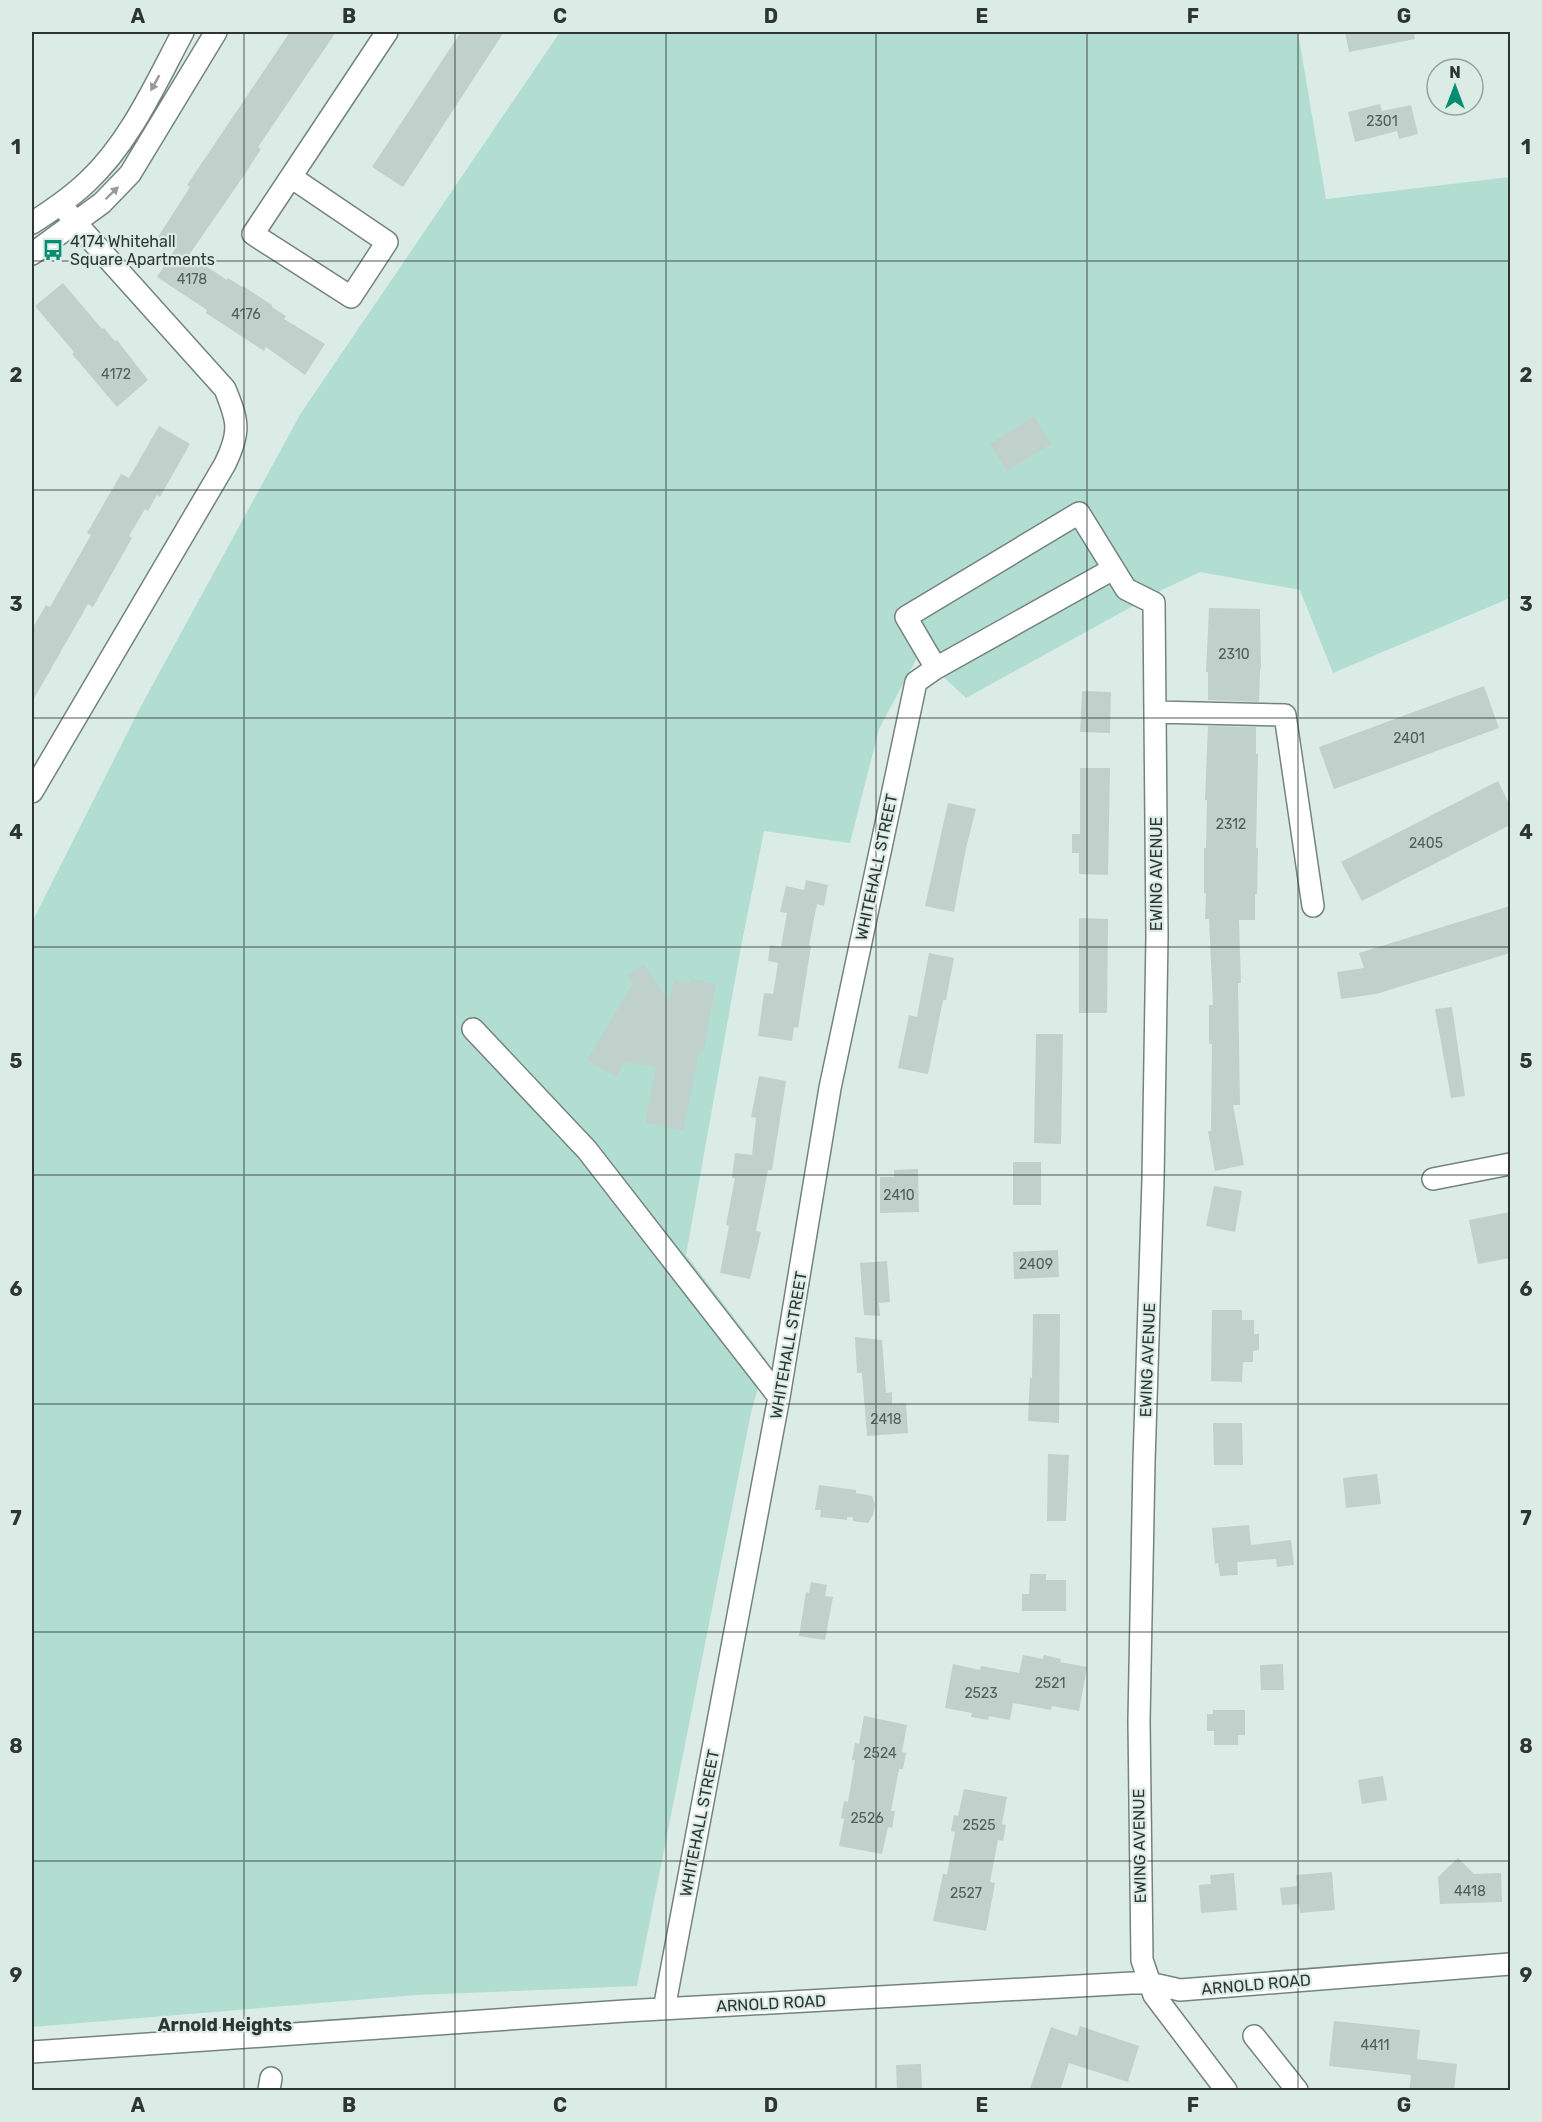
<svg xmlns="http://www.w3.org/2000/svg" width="1542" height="2122" font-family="Rubik,sans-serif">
  <rect width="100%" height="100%" fill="#dbece6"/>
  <path fill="#b1ded0" d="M560 32H1298L1326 199 1510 177V598L1333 673 1300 590 1200 572 1162 590 966 698 919 654 879 729 850 843 764 831 740 952 686 1255 766 1359 751 1413 637 1986 417 1995 32 2027V922L140 708 301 413Z"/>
  <path fill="#c0d0ca" d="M290 32H336L258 147 261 149 245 174 189 255 227 280 228 278 242 287 243 286 272 305V307L286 316 284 319 325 344 305 375 266 347 264 351 206 313 207 310 157 277 175 249 158 237 190 187 187 185Z
    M461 32H504L403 187 372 167Z
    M1345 32H1414L1415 39 1349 52Z
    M1380 104 1382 111 1411 105 1418 134 1399 139 1397 131 1355 142 1348 112Z
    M63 283 102 329 104 328 115 341 117 340 148 380 117 407 72 354 74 352 35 306Z
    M1034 416 1051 444 1007 471 990 444Z
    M159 426 190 444 160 497 157 495 148 511 145 509 129 536 132 538 93 607 88 604 32 702V629L46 605 50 607 91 535 87 533 121 474 129 478Z
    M1209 608 1260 609 1261 669H1260L1259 702 1208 700V672H1206Z
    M1484 686 1499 728 1334 789 1319 747Z
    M1082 691 1111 692 1110 733 1080 732Z
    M1208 726 1256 727V754H1258L1256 848H1258L1257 894H1255V920H1239L1241 983H1238L1240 1105H1233L1244 1165 1215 1171 1208 1131H1211L1212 1044H1209V1005H1213L1209 919H1205L1206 893H1204V848H1206L1207 800H1205Z
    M1080 768H1110L1108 875 1079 874V853H1072V834H1080Z
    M1498 781 1510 806V825L1362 901 1341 862Z
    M948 803 976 809 966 848 954 912 925 906Z
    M806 880 828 885 824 906 817 904 809 945 811 946 798 1028 794 1027 792 1041 758 1036 764 993 773 994 778 963 768 961 770 945 781 947 787 913 780 912 786 886 804 890Z
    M1510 906V953L1376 994 1341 999 1337 972 1364 968 1359 953Z
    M1079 918 1108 919 1107 1013H1079Z
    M929 953 954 958 946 1000H943L928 1074 898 1068 909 1015 917 1017Z
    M644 964 669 1001 674 980 690 983 691 979 716 984 703 1053 699 1052 683 1131 645 1123 656 1067 625 1062 616 1077 587 1060 633 983 628 975Z
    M1452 1007 1465 1096 1451 1098 1435 1009Z
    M1036 1034H1063L1061 1144 1034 1143Z
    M759 1076 786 1081 772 1170H768L756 1231 761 1232 750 1279 720 1273 729 1226 726 1225 735 1178H732L735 1153 752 1155 756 1118 751 1117Z
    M1013 1162H1041V1205H1013Z
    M918 1169 919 1212 880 1213V1177H894V1170Z
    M1214 1186 1242 1191 1235 1232 1206 1226Z
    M1510 1212V1258L1478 1264 1469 1220Z
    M1058 1250 1059 1277 1014 1279 1013 1252Z
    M887 1261 890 1302 879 1303 880 1316 864 1315 860 1263Z
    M1212 1310H1242V1320H1254V1334H1259V1350L1253 1351V1362H1243L1242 1382 1211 1381Z
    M1033 1314H1060L1059 1423 1028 1421 1030 1378H1032Z
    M855 1337 882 1340 886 1393 892 1392V1404L906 1403 908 1433 867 1436 862 1373H857Z
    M1213 1423H1242L1243 1465H1214Z
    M1048 1454 1069 1455 1066 1521H1047Z
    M1377 1474 1381 1504 1346 1508 1343 1478Z
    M819 1485 856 1490V1493L872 1496 875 1505 873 1515 868 1523 853 1521V1517H847V1520L820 1517 821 1510H815Z
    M1249 1525 1251 1545 1291 1540 1294 1565 1277 1567 1276 1559 1237 1562 1238 1575 1220 1576 1218 1563 1215 1564 1212 1528Z
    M1030 1574H1046V1580H1066V1611H1022V1594H1029Z
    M811 1582 827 1585 825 1596 833 1597 825 1640 799 1636 806 1592 809 1593Z
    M1023 1655 1043 1659 1044 1655 1061 1659 1060 1662 1087 1667 1079 1711 1052 1706 1051 1710 1013 1703 1010 1720 989 1716 988 1720 971 1717 972 1713 945 1708 953 1664 980 1670 981 1666 1019 1673Z
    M1283 1664 1284 1690H1261L1260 1665Z
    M1213 1710H1245V1735H1238V1745H1214V1731H1207V1714H1213Z
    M864 1716 907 1725 902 1752 906 1753 903 1769H899L891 1811H895L892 1828 888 1827 882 1854 839 1846 844 1819 841 1818 844 1801 848 1802 855 1760H852L855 1743 859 1744Z
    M1383 1776 1387 1800 1362 1804 1358 1780Z
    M964 1789 1007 1797 1002 1824 1006 1825 1003 1841 998 1840 990 1882 995 1883 986 1931 933 1921 943 1874H947L955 1832 951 1831 954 1815 958 1816Z
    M1458 1858 1474 1874 1501 1873 1502 1902 1440 1904 1438 1877Z
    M1332 1872 1335 1910 1300 1913 1299 1904 1282 1905 1280 1888 1297 1886 1296 1875Z
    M1234 1873 1237 1910 1201 1913 1199 1885 1211 1884 1210 1875Z
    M1334 2021 1420 2030 1417 2059 1457 2064 1454 2091H1409L1411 2075 1329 2066Z
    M1080 2026 1139 2046 1128 2082 1069 2063 1060 2091H1029L1051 2027 1077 2036Z
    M921 2064 922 2091H897L896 2065Z"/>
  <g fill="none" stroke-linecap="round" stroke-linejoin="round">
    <defs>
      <path id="minor" d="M291 177 387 242 351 297 253 234 387 32
        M32 223C51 211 70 198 87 182 130 142 156 83 183 32
        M32 254 102 203 130 174 216 32
        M936 668 1113 569
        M1155 712 1285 715 1313 906
        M32 792 225 464C241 431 238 421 225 389L75 222 61 204
        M473 1029 587 1150 779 1397
        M1433 1179 1510 1164
        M664 2009 779 1397 830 1088 916 682 936 668 906 617 1079 513 1126 589 1154 603 1157 936 1153 1180 1144 1462 1139 1721 1142 1960 1154 1995 1226 2090
        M1254 2036 1297 2090
        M32 2052 625 2011 1132 1983H1149L1180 1990 1510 1964
        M269 2090 271 2078"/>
    </defs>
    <use href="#minor" stroke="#74837e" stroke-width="24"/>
    <use href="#minor" stroke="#fff" stroke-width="21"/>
  </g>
  <defs><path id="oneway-solid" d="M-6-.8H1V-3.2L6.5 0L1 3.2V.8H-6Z" transform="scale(1.5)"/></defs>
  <g fill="#969a99">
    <use href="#oneway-solid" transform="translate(155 83) rotate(119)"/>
    <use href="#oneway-solid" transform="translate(112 193) rotate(-44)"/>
  </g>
  <path fill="none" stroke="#2e3533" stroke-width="1.5" stroke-opacity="0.55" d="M244 32V2090M455 32V2090M666 32V2090M876 32V2090M1087 32V2090M1298 32V2090M32 261H1510M32 490H1510M32 718H1510M32 947H1510M32 1175H1510M32 1404H1510M32 1632H1510M32 1861H1510"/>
  <defs>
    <symbol id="bus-bare" viewBox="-9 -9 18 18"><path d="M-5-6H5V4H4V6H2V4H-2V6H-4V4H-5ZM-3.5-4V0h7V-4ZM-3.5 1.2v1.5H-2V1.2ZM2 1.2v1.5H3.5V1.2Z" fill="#078c72" stroke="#dbece6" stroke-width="2.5" paint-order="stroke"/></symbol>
  </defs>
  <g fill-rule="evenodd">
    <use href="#bus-bare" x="38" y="235" width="30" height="30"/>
  </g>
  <g text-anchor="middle" stroke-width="4.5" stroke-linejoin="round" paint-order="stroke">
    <g font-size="14" fill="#525c59">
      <text x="1382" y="126">2301</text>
      <text x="192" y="284">4178</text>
      <text x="246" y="319">4176</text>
      <text x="116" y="379">4172</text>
      <text x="1234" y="659">2310</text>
      <text x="1409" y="743">2401</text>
      <text x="1231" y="829">2312</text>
      <text x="1426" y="848">2405</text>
      <text x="899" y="1200">2410</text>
      <text x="1036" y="1269">2409</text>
      <text x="886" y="1424">2418</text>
      <text x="1050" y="1688">2521</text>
      <text x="981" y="1698">2523</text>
      <text x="880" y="1758">2524</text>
      <text x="867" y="1823">2526</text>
      <text x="979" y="1830">2525</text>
      <text x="1470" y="1896">4418</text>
      <text x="966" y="1898">2527</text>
      <text x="1375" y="2050">4411</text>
    </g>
    <g font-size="16" fill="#2e3533" stroke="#dbece6" text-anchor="start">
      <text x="70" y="247">4174 Whitehall<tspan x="70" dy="18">Square Apartments</tspan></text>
    </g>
    <g font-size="16" fill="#2e3533" stroke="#dbece6">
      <text transform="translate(876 867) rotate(-78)" y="6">WHITEHALL STREET</text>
      <text transform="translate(1156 874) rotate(-90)" y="6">EWING AVENUE</text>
      <text transform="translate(788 1345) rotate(-80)" y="6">WHITEHALL STREET</text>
      <text transform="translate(1147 1360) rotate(-88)" y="6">EWING AVENUE</text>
      <text transform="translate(699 1823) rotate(-79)" y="6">WHITEHALL STREET</text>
      <text transform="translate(1139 1846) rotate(-91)" y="6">EWING AVENUE</text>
      <text transform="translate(1256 1984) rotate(-5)" y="6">ARNOLD ROAD</text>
      <text transform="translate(771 2003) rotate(-3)" y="6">ARNOLD ROAD</text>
    </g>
    <g font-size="18" font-weight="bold" fill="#2e3533" stroke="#dbece6">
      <text x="225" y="2031">Arnold Heights</text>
    </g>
  </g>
  <rect width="1542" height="2122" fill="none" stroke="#dbece6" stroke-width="66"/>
  <g transform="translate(1455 87)"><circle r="28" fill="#dbece6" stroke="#96a39e" stroke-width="1.5"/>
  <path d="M0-4.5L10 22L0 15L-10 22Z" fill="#078c72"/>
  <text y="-9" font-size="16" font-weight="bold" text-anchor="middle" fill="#2e3533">N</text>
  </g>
  <rect x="33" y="33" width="1476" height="2056" fill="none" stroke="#2e3533" stroke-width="2"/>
  <g font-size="20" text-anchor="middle" font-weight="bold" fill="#2e3533">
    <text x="138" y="23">A</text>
    <text x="349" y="23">B</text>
    <text x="560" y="23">C</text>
    <text x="771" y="23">D</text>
    <text x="982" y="23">E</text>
    <text x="1193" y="23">F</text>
    <text x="1404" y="23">G</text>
    <text x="16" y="154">1</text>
    <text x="1526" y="154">1</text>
    <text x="16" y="382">2</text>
    <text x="1526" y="382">2</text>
    <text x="16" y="611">3</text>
    <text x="1526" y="611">3</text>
    <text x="16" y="839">4</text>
    <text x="1526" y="839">4</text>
    <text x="16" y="1068">5</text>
    <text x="1526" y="1068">5</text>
    <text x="16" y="1296">6</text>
    <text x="1526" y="1296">6</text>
    <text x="16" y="1525">7</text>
    <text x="1526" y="1525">7</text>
    <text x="16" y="1753">8</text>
    <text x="1526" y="1753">8</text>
    <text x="16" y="1982">9</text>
    <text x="1526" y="1982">9</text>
    <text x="138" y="2112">A</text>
    <text x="349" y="2112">B</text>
    <text x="560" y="2112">C</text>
    <text x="771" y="2112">D</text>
    <text x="982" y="2112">E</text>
    <text x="1193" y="2112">F</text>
    <text x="1404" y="2112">G</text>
  </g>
</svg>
